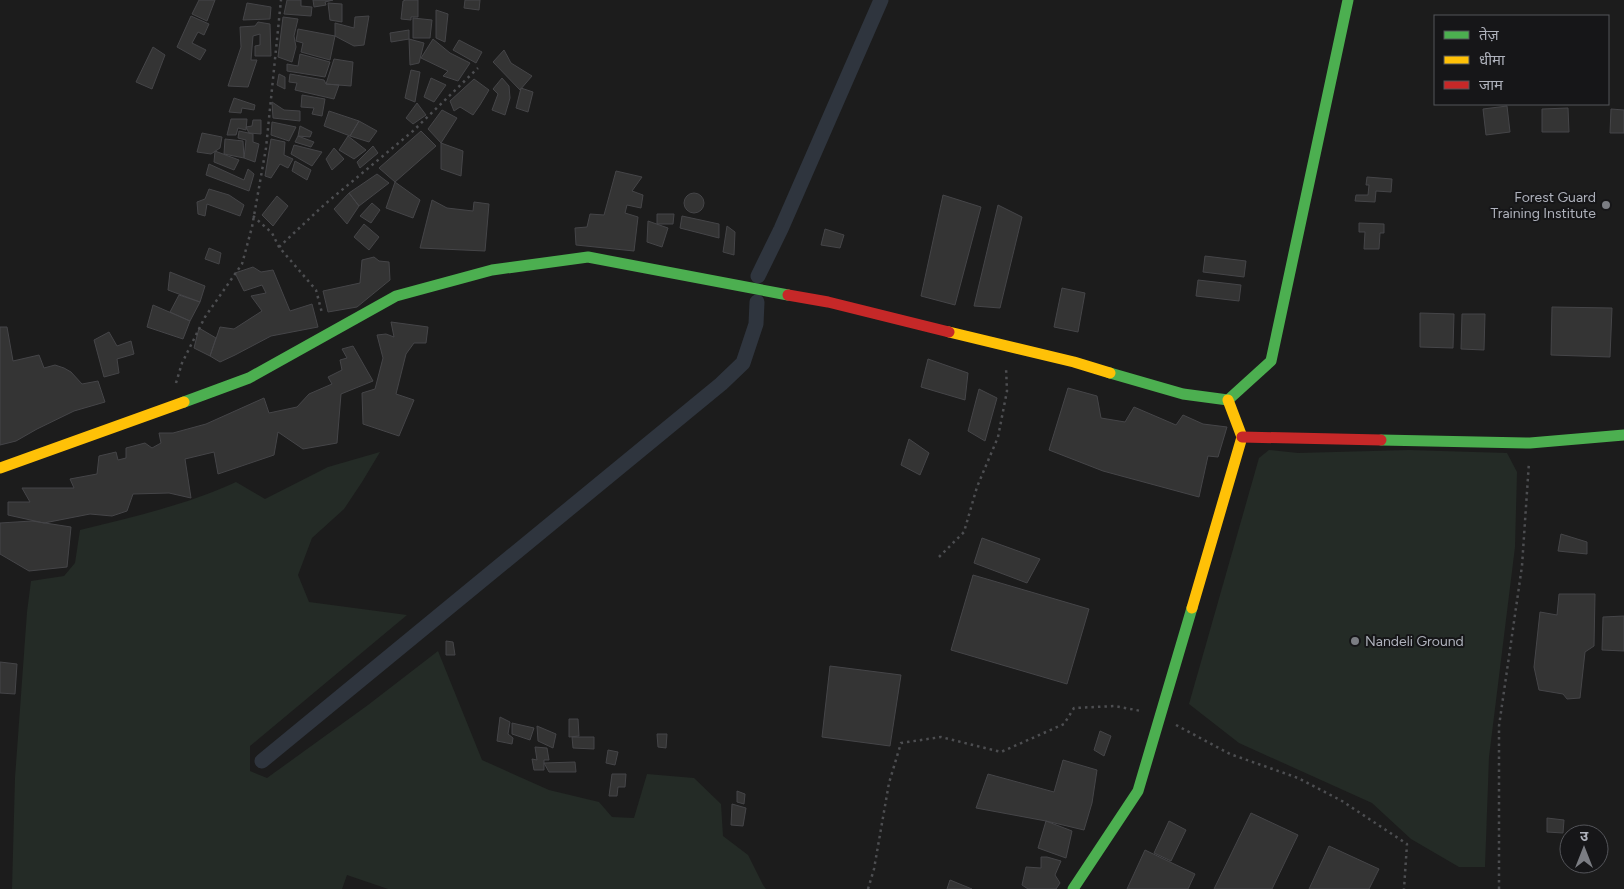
<svg xmlns="http://www.w3.org/2000/svg" width="1624" height="889" font-family="Figtree,'Noto Sans Devanagari',sans-serif">
  <rect width="100%" height="100%" fill="#1c1c1c"/>
  <path fill="#242b26" d="M1269 450 1298 453 1409 450 1507 453 1517 472 1515 547 1489 757 1485 867H1459L1411 839 1372 803 1239 743 1189 704 1259 458Z
    M380 452 362 482 344 509 312 538 298 575 309 602 407 615 250 746V771L267 778 368 705 438 651 482 760 549 790 599 802 612 817 634 818 647 774 694 778 721 804 723 836 748 855 763 885 766 889H388L347 875 342 889H12L15 778 27 612 31 581 64 576 75 563 80 530C133 517 186 505 236 482L265 499 328 467Z"/>
  <g fill="none" stroke-linecap="round" stroke-linejoin="round">
    <path stroke="#2f353e" stroke-width="15" d="M758 276 781 229 881 0
      M262 761 721 384 743 363 756 324 757 302"/>
  </g>
  <path fill="#343434" stroke="#454548" d="M199 0H215L207 21 192 14Z
    M287 0H301V6L312 7 311 16 284 14Z
    M313 0H333L325 2 326 5 314 7Z
    M406 0H418V17H411V20L401 19 403 1Z
    M465 0H480L479 10 464 8Z
    M247 3 271 7 270 19 243 20Z
    M328 3 342 4V22L330 20Z
    M436 10 448 14 445 42 436 38Z
    M191 16 209 24 204 35 198 32 192 43 206 50 200 60 177 47Z
    M369 16 364 45 354 46 335 36V23L354 28 355 17Z
    M283 17 298 19 294 36 296 47 292 62 278 57Z
    M413 18 432 20 430 38H413Z
    M258 22 270 24 271 56H255V46L260 45V34L253 36 251 60H257L248 87 228 86 241 47 240 27 255 26Z
    M298 29 335 36 330 60 301 52 303 43 296 41Z
    M409 30V39L391 42 390 33Z
    M409 39 424 43 419 63 410 65Z
    M433 39 450 53 470 63 458 81 443 76 448 71 421 58Z
    M459 40 482 52 476 63 453 50Z
    M153 47 165 55 152 89 136 82Z
    M504 50 511 63 532 76 520 90 493 62Z
    M300 54 330 62 325 77 287 71V64L298 66Z
    M334 59 353 62 351 86 326 84Z
    M411 70 420 72 415 102 405 98Z
    M279 74 285 77V89L277 85Z
    M290 74 324 80 326 84 339 85 334 99 295 90 297 83 289 82Z
    M431 78 446 85 434 102 424 97Z
    M502 78 509 86 510 98 505 115 492 110 498 94 493 89Z
    M474 79 489 90 480 105 473 115 460 107 454 111 450 101Z
    M521 88 533 92 528 112 516 108Z
    M302 95 325 99 322 116 312 114 314 108 301 107Z
    M234 98 255 105 254 110 242 108 241 113 229 112Z
    M272 102 284 110 300 111V121L273 118Z
    M417 103 426 115 413 124 406 118Z
    M1507 106 1510 132 1486 135 1483 109Z
    M1568 108 1569 132H1542V109Z
    M1611 109 1624 110V133H1610Z
    M442 110 457 118 441 143 428 129Z
    M329 111 359 121 350 136 324 126Z
    M231 119H247L246 130 238 128 236 135H227Z
    M253 120H261V134L249 133 246 127 252 126Z
    M359 121 377 131 369 142 350 136Z
    M272 122 296 127 289 141 271 135Z
    M300 126 312 132 310 137 298 136Z
    M239 131 253 134V142L259 144 255 162 244 158 246 140 238 138Z
    M421 131 436 146 395 182 379 168Z
    M202 133 222 137 220 148 211 154 197 152Z
    M298 136 314 142 311 147 295 142Z
    M348 136 366 150 354 159 339 150Z
    M225 139 243 141 244 158 224 154Z
    M271 139 285 142 284 155 293 159 288 168 280 164 271 178 265 176Z
    M441 143 463 151 461 176 441 169Z
    M294 145 322 152 312 166 291 154Z
    M373 146 378 153 360 168 357 162Z
    M334 148 344 159 332 170 326 159Z
    M215 151 239 160 234 170 214 162Z
    M295 161 311 170 307 180 292 171Z
    M209 164 244 180 248 169 254 174 249 191 206 175Z
    M616 171 642 177 632 191 643 195 641 208 627 205 625 213 638 217 634 251 576 245 575 228 587 227 590 214 604 215Z
    M377 174 389 183 359 206 349 193Z
    M1367 177 1392 179 1391 192 1376 191 1375 202 1355 201 1356 195H1368L1369 185H1366Z
    M395 182 420 200 413 218 386 208Z
    M209 189 229 195 244 205 240 216 207 204 205 216 198 214 197 202 205 199Z
    M349 193 359 206 347 224 334 209Z
    M684 203a10 10 0 1 1 20 0a10 10 0 1 1-20 0Z
    M943 195 981 207 955 305 921 296Z
    M277 196 288 206 273 226 262 215Z
    M432 200 447 208 473 211 474 202 489 204 485 251 420 248Z
    M372 203 380 210 371 223 360 216Z
    M998 205 1022 217 1000 308 974 306Z
    M657 214H674L673 224H657Z
    M682 216 719 224V238L680 228Z
    M648 221 668 228 662 247 647 242Z
    M1359 223 1384 224V233H1380L1379 249H1364L1365 232H1359Z
    M364 224 379 237 369 250 354 237Z
    M727 226 735 232 734 255 723 252Z
    M825 229 844 235 840 248 821 245Z
    M209 248 221 253 219 264 205 259Z
    M1205 256 1246 261 1244 277 1203 272Z
    M374 257 379 261 389 262 390 280 357 307 328 312 323 291 360 283 362 260Z
    M253 267 261 272 273 270 290 311 312 304 318 327 271 336 235 355 220 362 210 356 220 327 234 329 262 311 251 296 266 293 262 285 244 291 235 273Z
    M170 272 205 286 200 302 168 290Z
    M1198 280 1241 285 1239 301 1196 296Z
    M1062 288 1085 293 1078 332 1054 327Z
    M179 295 200 302 190 321 170 312Z
    M153 305 190 321 183 339 147 327Z
    M1552 307 1612 308 1610 357 1551 355Z
    M1420 313 1454 314 1453 348 1420 347Z
    M1462 314H1485L1484 350 1461 349Z
    M391 322 428 327 426 343H414L406 354 396 394 414 400 399 436 363 424 362 393 375 389 383 358 377 335 386 334 394 337Z
    M0 327H7L13 361 39 355 44 368 55 365 64 368 71 372 82 384 98 381 105 402 74 411 37 429 16 441 0 445Z
    M199 328 216 338 210 356 194 348Z
    M109 332 117 346 131 341 134 354 117 359 119 373 104 377 94 340Z
    M353 346 373 381 341 394 337 443 303 449 278 432 274 455 218 474 214 452 185 459 191 498 169 493 133 494 127 511 112 516 90 514 44 523 8 515V502H30L22 488H74L70 479 97 474 99 456 116 452 118 460 126 458V448L145 443 152 448 161 443 159 433H173L206 424 264 398 269 413 297 407 309 394 332 384 328 377 342 370 340 360 347 358 342 349Z
    M928 359 968 373 965 400 921 387Z
    M1068 388 1097 396 1101 418 1125 422 1134 407 1176 425 1183 415 1203 424 1227 427 1218 457 1208 456 1199 497 1103 471 1049 450Z
    M979 389 997 398 985 441 968 431Z
    M909 439 929 453 920 475 901 465Z
    M32 521 71 527 67 567 29 571 0 554V523Z
    M1561 534 1587 542V554L1558 551Z
    M982 538 1040 559 1027 583 974 563Z
    M973 575 1089 609 1067 684 951 650Z
    M1559 594H1595L1594 646 1585 652 1580 698 1567 699 1563 694 1539 690 1534 667 1540 612 1557 615Z
    M1624 616V651L1602 650 1603 617Z
    M446 641 453 642 455 655H446Z
    M0 662 17 664 15 694 0 693Z
    M830 666 901 675 890 746 822 737Z
    M500 717 510 722 508 734 513 738 512 744 497 741Z
    M569 719H578L579 736 569 737Z
    M512 723 534 728 530 740 512 734Z
    M537 726 556 734 553 748 538 741Z
    M1100 731 1111 736 1104 756 1094 750Z
    M657 734H667L666 748 658 747Z
    M572 737H594V749L573 748Z
    M535 747 547 748 549 760H544V770H534L532 759 537 760Z
    M608 750 618 752 615 765 606 763Z
    M1063 760 1097 770 1092 803 1084 830 1046 821 976 808 988 774 1054 792Z
    M575 762 576 772H549L544 763Z
    M612 774H626L625 787H618L617 796H609Z
    M737 791 745 794 744 804 737 802Z
    M732 804 746 808 743 826 731 825Z
    M1251 813 1298 835 1272 889H1214Z
    M1547 818 1564 820 1563 833 1547 832Z
    M1046 821 1072 831 1066 858 1038 848Z
    M1169 821 1186 830 1171 861 1154 853Z
    M1329 846 1379 869 1369 889H1309Z
    M1145 850 1195 874 1188 889H1127Z
    M1041 857H1047L1061 861 1055 875 1060 883 1056 889H1028L1022 885 1026 867 1041 868Z
    M950 880 972 889H947Z"/>
  <g fill="none" stroke-linecap="round" stroke-linejoin="round">
    <path stroke="#4d4e51" stroke-width="2.5" stroke-dasharray="2.5 4" stroke-linecap="butt" d="M253 216 272 233 279 247 316 290 322 313
      M279 247 325 204 413 131 478 68
      M176 383 182 363 205 317 242 264 252 227 266 148 281 0
      M939 557 964 532 977 487 998 437 1007 391 1006 367
      M1176 725 1230 754 1298 778 1342 801 1407 844 1404 889
      M868 889 874 869 889 783 901 743 941 737 1001 752 1064 724 1074 708 1115 706 1141 711
      M1499 889V726L1522 566 1529 462"/>
    <path stroke="#4caf50" stroke-width="11" d="M1110 373 1183 394 1228 400 1271 361 1348 0
      M184 402 249 378 396 296 492 270 588 257 788 295
      M1381 440 1530 443 1624 435
      M1073 889 1138 791 1192 608"/>
    <path stroke="#ffc107" stroke-width="11" d="M949 332 1074 362 1110 373
      M0 468 184 402
      M1192 608 1242 437 1228 400"/>
    <path stroke="#c62828" stroke-width="11" d="M788 295 828 302 949 332
      M1242 437 1381 440"/>
  </g>
  <g fill="#7b7d83" stroke="#161618" stroke-width="2">
    <circle cx="1606" cy="205" r="5"/>
    <circle cx="1355" cy="641" r="5"/>
  </g>
  <g text-anchor="middle" stroke-width="4" stroke-linejoin="round" paint-order="stroke">
    <g font-size="14" fill="#aeb1bb" stroke="#161618" text-anchor="end">
      <text x="1596" y="202">Forest Guard<tspan x="1596" dy="16">Training Institute</tspan></text>
      <text x="1365" y="646" text-anchor="start">Nandeli Ground</text>
    </g>
  </g>
  <rect x="1434" y="15" width="175" height="90" fill="#161618" stroke="#535459"/>
  <rect x="1444" y="31" width="25" height="8" fill="#4caf50" stroke="#535459"/>
  <text x="1479" y="40" font-size="15" fill="#aeb1bb">तेज़</text>
  <rect x="1444" y="56" width="25" height="8" fill="#ffc107" stroke="#535459"/>
  <text x="1479" y="65" font-size="15" fill="#aeb1bb">धीमा</text>
  <rect x="1444" y="81" width="25" height="8" fill="#c62828" stroke="#535459"/>
  <text x="1479" y="90" font-size="15" fill="#aeb1bb">जाम</text>
  <g transform="translate(1584 849)"><circle r="24" fill="#161618" stroke="#535459"/>
  <path d="M0-4L9 19L0 12L-9 19Z" fill="#7b7d83"/>
  <text y="-8" font-size="14" font-weight="bold" text-anchor="middle" fill="#aeb1bb">उ</text>
  </g>
</svg>
